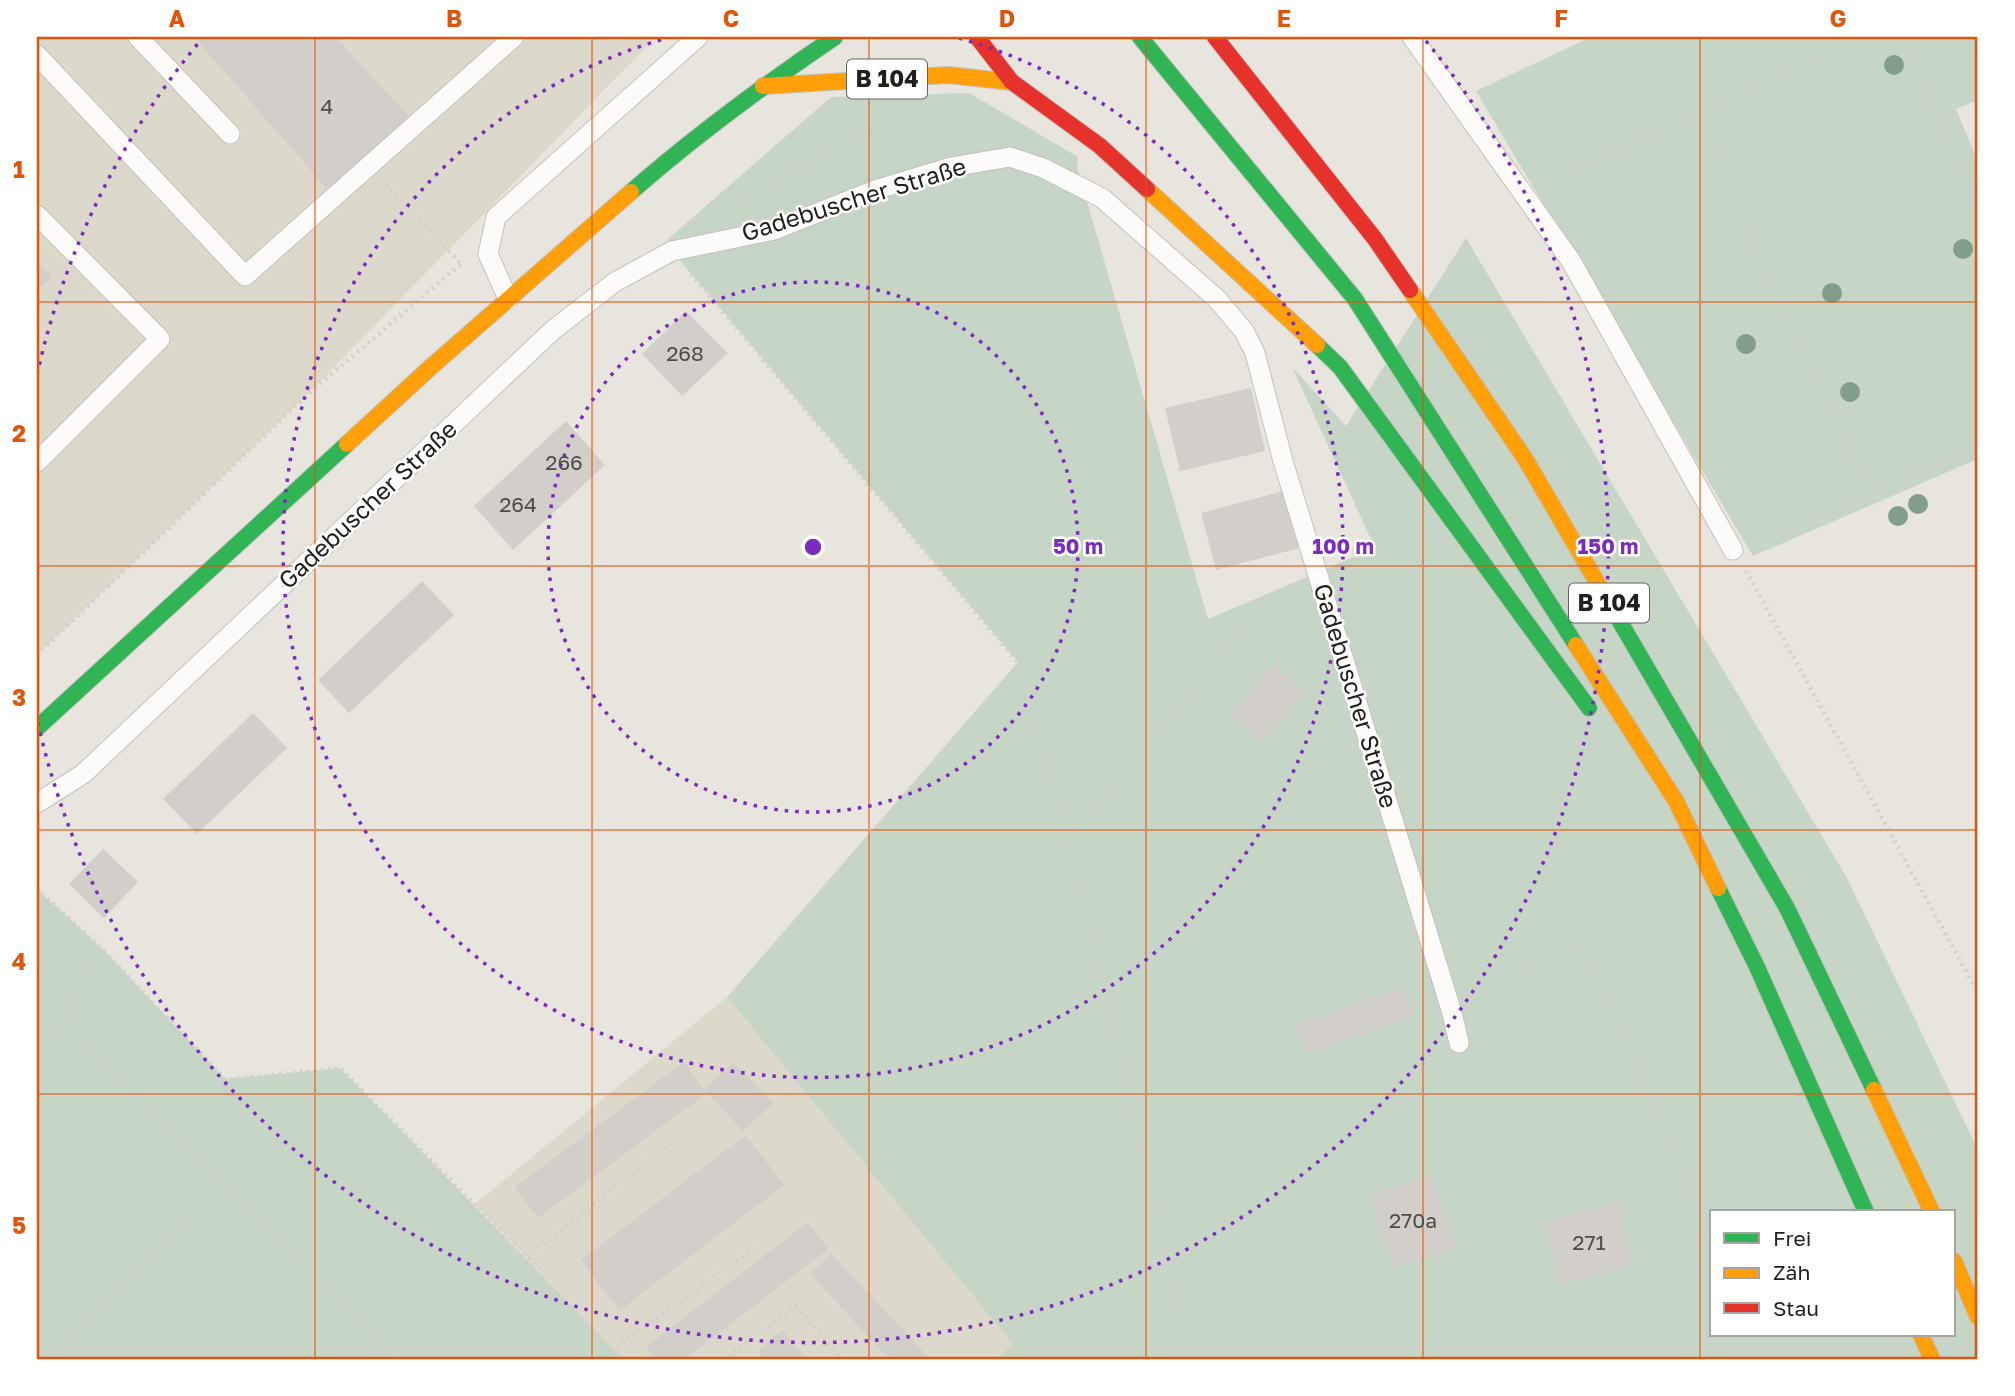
<svg xmlns="http://www.w3.org/2000/svg" width="2015" height="1396" font-family="'Golos Text',sans-serif">
  <rect width="100%" height="100%" fill="#e8e5de"/>
  <path fill="#dcd8cb" d="M37 37H656L307 395 37 655Z
    M727 997 1014 1344 997 1359H624L475 1204Z"/>
  <path fill="#c7d5c7" fill-rule="evenodd" d="M1591 37H1978V100L1956 109 1978 162V459L1753 556 1476 91Z
    M969 93 1078 157 1077 167 1208 619 1375 548 1292 367 1346 426 1466 238 1847 878 1978 1150V1359H997L1013 1344 727 997 1018 662 672 251 668 239 831 97ZM1712 1212H1954V1335H1712Z
    M37 889 103 949 225 1079 340 1068 624 1359H37Z"/>
  <path fill="#d2ceca" d="M194 37H336L409 117 327 189Z
    M37 262 52 277 37 291Z
    M686 311 728 353 682 396 642 354Z
    M1251 388 1265 451 1180 471 1165 408Z
    M566 421 605 465 513 550 474 506Z
    M1287 490 1303 547 1216 570 1201 513Z
    M422 581 454 615 349 713 318 680Z
    M1273 665 1305 693 1261 742 1231 715Z
    M253 713 287 748 197 834 163 799Z
    M103 849 138 882 104 918 69 884Z
    M1403 988 1413 1016 1306 1054 1296 1025Z
    M684 1062 704 1090 734 1062 773 1103 743 1131 707 1093 538 1218 515 1187Z
    M746 1135 784 1185 619 1311 581 1260Z
    M1432 1175 1455 1248 1393 1268 1370 1195Z
    M1618 1203 1633 1265 1560 1284 1544 1222Z
    M808 1222 828 1249 685 1359H654L646 1347Z
    M832 1254 930 1359H889L810 1274Z
    M782 1330 807 1359H765L758 1351Z"/>
  <g fill="none" stroke-linecap="round" stroke-linejoin="round">
    <defs>
      <path id="lane" d="M138 37 230 134
        M1412 37 1571 261 1733 550
        M37 55 245 276 514 37
        M37 215 160 339 37 462
        M508 299 488 254 496 217 698 37
        M37 803 83 774 553 330 615 282 672 251 774 230 875 190 951 167 1010 157 1043 168 1102 198 1217 299 1244 331 1255 353 1283 461 1452 1013 1459 1043"/>
      <path id="fast" d="M1140 37 1355 299 1576 645
        M631 192C695 136 764 85 835 37
        M1317 345 1340 367 1589 708
        M1612 608 1787 908 1874 1090
        M37 728 347 444
        M1718 888 1757 967 1866 1212"/>
      <path id="slow" d="M763 86 948 75 1012 82
        M1147 189 1317 345
        M1410 290 1526 460 1612 608
        M347 444 432 366 631 192
        M1576 645 1676 801 1718 888
        M1874 1090 1932 1212
        M1954 1261 1978 1317
        M1921 1335 1932 1359"/>
      <path id="jam" d="M977 37 1012 82 1100 146 1147 189
        M1215 37 1375 239 1410 290"/>
    </defs>
    <use href="#lane" stroke="#c4c1bc" stroke-width="21"/>
    <use href="#fast" stroke="#c4c1bc" stroke-width="18"/>
    <use href="#slow" stroke="#c4c1bc" stroke-width="18"/>
    <use href="#jam" stroke="#c4c1bc" stroke-width="18"/>
    <path stroke="#d1d0ce" stroke-width="4.5" stroke-dasharray="2 5" stroke-linecap="butt" d="M1903 37 1978 209
      M1696 113 1869 497
      M1546 183 1696 113 1871 37
      M386 185 460 263
      M724 210 894 117
      M691 274 1018 663 1069 836
      M1757 541 1869 497 1978 445
      M1746 571 1978 993
      M37 655 307 395 463 262
      M37 889 103 949 225 1079 340 1068 527 1257 618 1359
      M1474 995 1499 974 1584 945 1712 1242
      M65 1021 396 1359
      M37 1047 65 1021 103 949
      M527 1257 673 1141
      M611 1351 757 1246
      M43 1359 228 1187
      M374 1359 386 1349
      M722 1359 796 1306 842 1359
      M1190 1359 1069 836 1255 617
      M1745 1359V1335"/>
    <use href="#lane" stroke="#fcfbfa" stroke-width="19"/>
    <use href="#fast" stroke="#30b455" stroke-width="16"/>
    <use href="#slow" stroke="#ff9f0a" stroke-width="16"/>
    <use href="#jam" stroke="#e5322d" stroke-width="16"/>
  </g>
  <g fill="#829e8a">
    <circle cx="1894" cy="65" r="10"/>
    <circle cx="1963" cy="249" r="10"/>
    <circle cx="1832" cy="293" r="10"/>
    <circle cx="1746" cy="344" r="10"/>
    <circle cx="1850" cy="392" r="10"/>
    <circle cx="1918" cy="504" r="10"/>
    <circle cx="1898" cy="516" r="10"/>
  </g>
  <path fill="none" stroke="#de560d" stroke-width="2" stroke-opacity="0.55" d="M315 37V1359M592 37V1359M869 37V1359M1146 37V1359M1423 37V1359M1700 37V1359M37 302H1978M37 566H1978M37 830H1978M37 1094H1978"/>
  <g fill="none" stroke="#7b2cbf" stroke-width="3.5" stroke-dasharray="3.5 7">
    <circle cx="813" cy="547" r="265"/>
    <path d="M959 38A530 530 0 1 1 667 38"/>
    <path d="M37 375A795 795 0 0 1 200 41M1426 41A795 795 0 1 1 37 719"/>
  </g>
  <g text-anchor="middle" stroke-width="5" stroke-linejoin="round" paint-order="stroke">
    <g font-size="21" fill="#4e4c48">
      <text x="327" y="114">4</text>
      <text x="685" y="361">268</text>
      <text x="564" y="470">266</text>
      <text x="518" y="512">264</text>
      <text x="1413" y="1228">270a</text>
      <text x="1589" y="1250">271</text>
    </g>
    <g fill="#fff" stroke="#64625f" stroke-width="2">
      <rect x="847" y="59.5" width="80" height="39" rx="5"/>
      <rect x="1569" y="583.5" width="80" height="39" rx="5"/>
    </g>
    <g font-size="23" font-weight="bold" fill="#211f1b">
      <text x="887" y="87">B 104</text>
      <text x="1609" y="611">B 104</text>
    </g>
    <g font-size="24" fill="#211f1b" stroke="#fff">
      <text transform="translate(854 200) rotate(-17)" y="8">Gadebuscher Straße</text>
      <text transform="translate(368 505) rotate(-43)" y="8">Gadebuscher Straße</text>
      <text transform="translate(1355 696) rotate(73)" y="8">Gadebuscher Straße</text>
    </g>
  </g>
  <circle cx="813" cy="547" r="10" fill="#7b2cbf" stroke="#fff" stroke-width="3.5"/>
  <g font-size="21" text-anchor="middle" font-weight="bold" fill="#7b2cbf" stroke="#fff" stroke-width="5" stroke-linejoin="round" paint-order="stroke">
    <text x="1078" y="554">50 m</text>
    <text x="1343" y="554">100 m</text>
    <text x="1608" y="554">150 m</text>
  </g>
  <rect width="2015" height="1396" fill="none" stroke="#ffffff" stroke-width="77"/>
  <rect x="1710" y="1210" width="245" height="126" fill="#ffffff" stroke="#a6a5a4" stroke-width="2"/>
  <rect x="1724" y="1233" width="35" height="10" fill="#30b455" stroke="#a6a5a4" stroke-width="2"/>
  <text x="1773" y="1246" font-size="21" fill="#211f1b">Frei</text>
  <rect x="1724" y="1268" width="35" height="10" fill="#ff9f0a" stroke="#a6a5a4" stroke-width="2"/>
  <text x="1773" y="1280" font-size="21" fill="#211f1b">Zäh</text>
  <rect x="1724" y="1303" width="35" height="10" fill="#e5322d" stroke="#a6a5a4" stroke-width="2"/>
  <text x="1773" y="1316" font-size="21" fill="#211f1b">Stau</text>
  <rect x="38" y="38" width="1938" height="1320" fill="none" stroke="#de560d" stroke-width="2.5"/>
  <g font-size="23" text-anchor="middle" font-weight="bold" fill="#de560d">
    <text x="177" y="27">A</text>
    <text x="454" y="27">B</text>
    <text x="731" y="27">C</text>
    <text x="1007" y="27">D</text>
    <text x="1284" y="27">E</text>
    <text x="1561" y="27">F</text>
    <text x="1838" y="27">G</text>
    <text x="19" y="178">1</text>
    <text x="19" y="442">2</text>
    <text x="19" y="706">3</text>
    <text x="19" y="970">4</text>
    <text x="19" y="1234">5</text>
  </g>
</svg>
